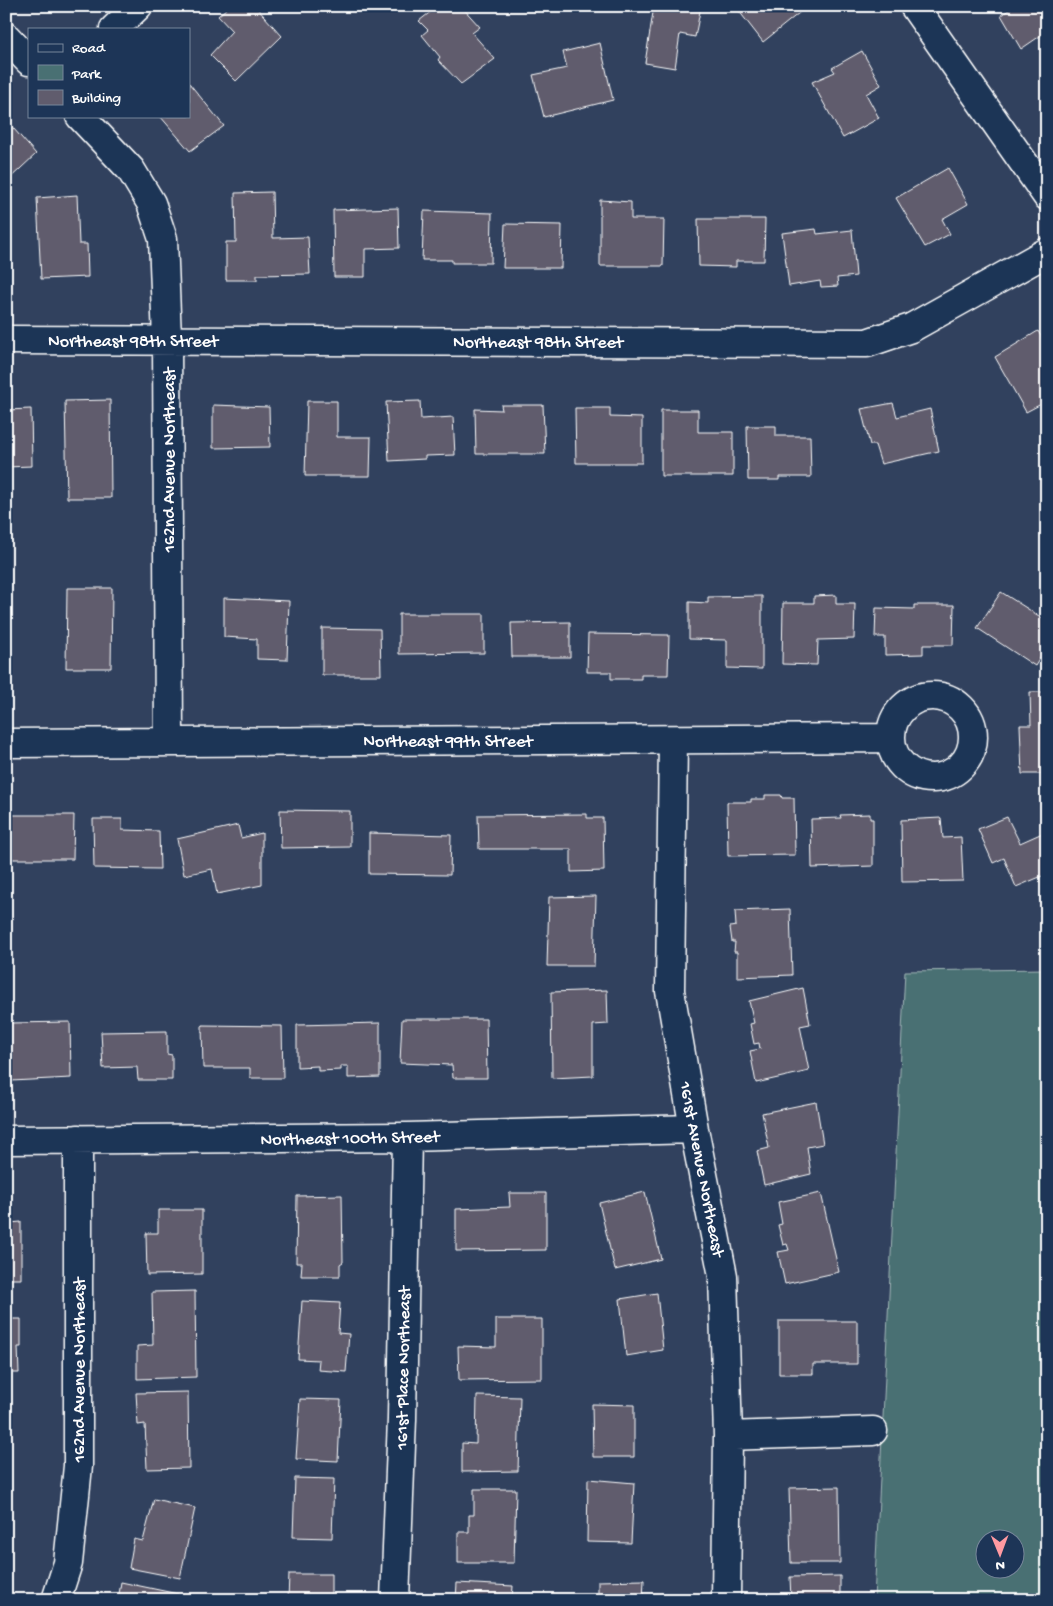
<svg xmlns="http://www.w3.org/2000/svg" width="1053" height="1606" font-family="'Gochi Hand',sans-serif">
  <rect width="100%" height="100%" fill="#31415e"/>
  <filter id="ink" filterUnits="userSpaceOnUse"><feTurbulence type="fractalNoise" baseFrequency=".02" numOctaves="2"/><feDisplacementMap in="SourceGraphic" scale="10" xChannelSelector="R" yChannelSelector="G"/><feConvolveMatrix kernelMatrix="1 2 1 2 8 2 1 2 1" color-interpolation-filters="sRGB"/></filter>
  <g filter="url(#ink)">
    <path fill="#497073" stroke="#a4b8b9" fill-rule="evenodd" d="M1047 969V1600H874L905 971ZM986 1538H1016V1568H986Z"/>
    <path fill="#605c6d" stroke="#fff" d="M229 6H255L282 36 236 81 210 55 232 31 218 16Z
      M438 6H461L480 27 472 33 495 59 461 84 438 60 440 57 422 35 428 30 419 21Z
      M654 6H701L695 37 680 34 675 68 645 63Z
      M735 6H802L804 9 763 42Z
      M1015 6H1047V19L1041 23 1046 32 1021 49 1001 15Z
      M600 43 613 100 544 117 533 75 567 68 563 52Z
      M862 51 881 85 866 94 879 118 843 138 812 82 835 72 832 68Z
      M189 83 224 126 190 151 160 116H189Z
      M6 120 36 154 6 182Z
      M948 168 968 204 942 219 950 234 925 247 896 198Z
      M272 192 273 238 308 237 310 274 257 275V280H226V242H236L235 193Z
      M77 195 79 244H87L88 277 41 279 37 198Z
      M600 200 631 202V219H664L663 266H600Z
      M398 208 399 248 365 249V277H334L333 210Z
      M424 211 492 213 491 263H452V260H422Z
      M698 219H765L764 261H736V267L699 266Z
      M505 224 562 225 561 268H503Z
      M816 229 817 234 852 230 856 276 837 278 838 286 821 287 820 281 789 286 782 233Z
      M1038 331 1047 346V401L1026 412 995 357Z
      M110 400 111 498H67L65 401Z
      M307 401H337V437H371L370 476H305Z
      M420 401 421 419 453 417 455 455 425 456V459L389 461 386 402Z
      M893 403 897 417 930 409 939 451 881 464 875 445H870L861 409Z
      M213 405 269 407 270 447 213 448Z
      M501 405H543L545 454H476L475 409 502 410Z
      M575 408H610V417L642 418V463H576Z
      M31 409 32 466 6 467V410Z
      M661 410H698V432H733V476H661Z
      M747 426H776V436H810L811 477H779V480H748Z
      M67 588H112L111 668H66Z
      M1001 592 1047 621V647L1035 666 977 628Z
      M836 595V604H855L854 639 818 640 817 665 782 664 783 603H814V596Z
      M762 596V669L727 668V640L689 639V602L708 603V597Z
      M224 598 289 601 287 660 257 659V639L224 637Z
      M914 605H954L953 645H923V654L885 655V637H875L876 608 914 609Z
      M399 614H484V653L399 654Z
      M570 622V657H512L511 623Z
      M322 628 380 629 381 675H322Z
      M588 634 669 635 668 675H641V679H611V672H587Z
      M1030 692H1047V774H1022L1020 725H1031Z
      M765 795H781L782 798H794L795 855 728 856 727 802H751V799H765Z
      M280 810 350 811V847L281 848Z
      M587 814V818H603L604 871 571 872V849H479L478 815Z
      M870 814V819H873V866L812 868 811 819 841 818 840 815Z
      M6 815H74L73 859H6Z
      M1007 817 1020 843 1047 831V874L1016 887 1004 858 993 863 978 829Z
      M941 818 943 838 961 837 963 881 902 882 901 820Z
      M93 819H122V830L159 831 160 869 94 868Z
      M238 825 241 838 262 833V885L217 894 212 869 184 875 177 839Z
      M369 833 451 835 450 875 369 874Z
      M596 896 594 966H547L549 897Z
      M790 909 792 975 737 977V952H734L735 942H732L730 927 736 926 735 911Z
      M803 988 810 1024 800 1026 809 1071 756 1083 750 1051 760 1049 759 1043 754 1044 750 1024 754 1023 749 1001Z
      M607 990 608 1024 593 1025V1076L552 1078 551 992Z
      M402 1019H486L487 1078H453L452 1065 400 1063Z
      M70 1022 71 1078 11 1081 10 1023Z
      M380 1023V1077L348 1078V1066H341V1070L318 1071V1066L297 1067V1025Z
      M202 1025 282 1026 283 1078H250V1068H203Z
      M167 1031V1054L172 1055V1080H138L137 1067 103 1068 101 1032Z
      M816 1102 823 1144 807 1147 811 1174 764 1185 757 1151 769 1148 762 1113Z
      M645 1192 661 1259 615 1270 599 1203Z
      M509 1193H546V1250L456 1251V1209L510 1207Z
      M821 1193 839 1272 785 1284 778 1252 789 1250 787 1244 783 1245 778 1225 782 1224 778 1202Z
      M342 1195 343 1262 340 1264V1276H301L302 1263H296L297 1196Z
      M6 1196H9L10 1223 21 1222V1279H6Z
      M158 1210H202V1274L147 1275 146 1233H158Z
      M195 1291 196 1377 137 1379V1346L153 1345 152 1292Z
      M657 1293 663 1350 626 1356 620 1299Z
      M302 1301 340 1303 338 1333 349 1334 346 1372 318 1370 319 1360 298 1359Z
      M6 1319H21V1347H18L19 1373H6Z
      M496 1319H542V1379L459 1380 458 1346 496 1347Z
      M779 1321H857V1364H813V1374H779Z
      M188 1392 189 1468 147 1469 145 1424 138 1425 136 1393Z
      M477 1396 520 1397 518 1471 462 1472V1443L476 1444Z
      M300 1399 341 1400 338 1461 296 1459Z
      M592 1404 634 1405V1457H593Z
      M6 1436H9L8 1472H6Z
      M295 1478 334 1479 332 1538 293 1537Z
      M588 1479 634 1483 631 1543 587 1542Z
      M839 1487 840 1563H791L789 1488Z
      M474 1489H516L514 1563H458V1532H469V1515H474Z
      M154 1499 195 1508 180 1578 129 1568 134 1539 143 1541Z
      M289 1574H331V1600H288Z
      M840 1576V1600H791L790 1577Z
      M644 1580 643 1600H598V1581Z
      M121 1582 178 1594 177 1600H118Z
      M457 1583 513 1586 512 1600H456Z"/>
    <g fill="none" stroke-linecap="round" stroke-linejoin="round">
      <defs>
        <path id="minor" d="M914 6 1047 196
          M114 29 138 6
          M6 37 29 61
          M80 116 131 170 151 203 163 239 167 339 169 741
          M6 340 867 343 911 328 1047 252
          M891 737a41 41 0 1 1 82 0a41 41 0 1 1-82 0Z
          M673 740 670 991 694 1129 723 1276 728 1436 726 1600
          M6 743 890 738
          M6 1140 407 1137 694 1129
          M728 1436 873 1431
          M56 1600 68 1563 78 1466V1139
          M395 1600 402 1419 407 1137"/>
      </defs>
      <use href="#minor" stroke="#fff" stroke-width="31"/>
      <use href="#minor" stroke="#1d3557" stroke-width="28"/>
    </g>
  </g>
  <g text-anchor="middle" stroke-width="4.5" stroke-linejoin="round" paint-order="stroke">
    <g font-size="18" fill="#fff" stroke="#1d3557">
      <text x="133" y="346">Northeast 98th Street</text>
      <text x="538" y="347">Northeast 98th Street</text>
      <text transform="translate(168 460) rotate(-90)" y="6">162nd Avenue Northeast</text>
      <text x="448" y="746">Northeast 99th Street</text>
      <text transform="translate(350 1137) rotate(-1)" y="6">Northeast 100th Street</text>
      <text transform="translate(703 1169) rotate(79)" y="6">161st Avenue Northeast</text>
      <text transform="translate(402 1368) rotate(-89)" y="6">161st Place Northeast</text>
      <text transform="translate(78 1370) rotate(-90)" y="6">162nd Avenue Northeast</text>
    </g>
  </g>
  <rect width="1053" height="1606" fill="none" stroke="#1d3557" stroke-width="25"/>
  <rect x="12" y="12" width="1028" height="1581" fill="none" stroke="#fff" stroke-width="2" filter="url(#ink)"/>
  <rect x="28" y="28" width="162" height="90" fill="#1d3557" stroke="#77869a"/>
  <rect x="38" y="44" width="25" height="8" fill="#1d3557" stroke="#77869a"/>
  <text x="72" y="52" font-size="15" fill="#ffffff">Road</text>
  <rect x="38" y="65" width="25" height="15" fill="#497073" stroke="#77869a"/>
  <text x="72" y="78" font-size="15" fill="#ffffff">Park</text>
  <rect x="38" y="90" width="25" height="15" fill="#605c6d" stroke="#77869a"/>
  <text x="72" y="102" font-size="15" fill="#ffffff">Building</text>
  <g transform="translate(1000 1554) rotate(179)"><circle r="24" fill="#1d3557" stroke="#77869a"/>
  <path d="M0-4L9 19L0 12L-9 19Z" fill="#ff9aa2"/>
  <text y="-8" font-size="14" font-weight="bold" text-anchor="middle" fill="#ffffff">N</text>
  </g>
</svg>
